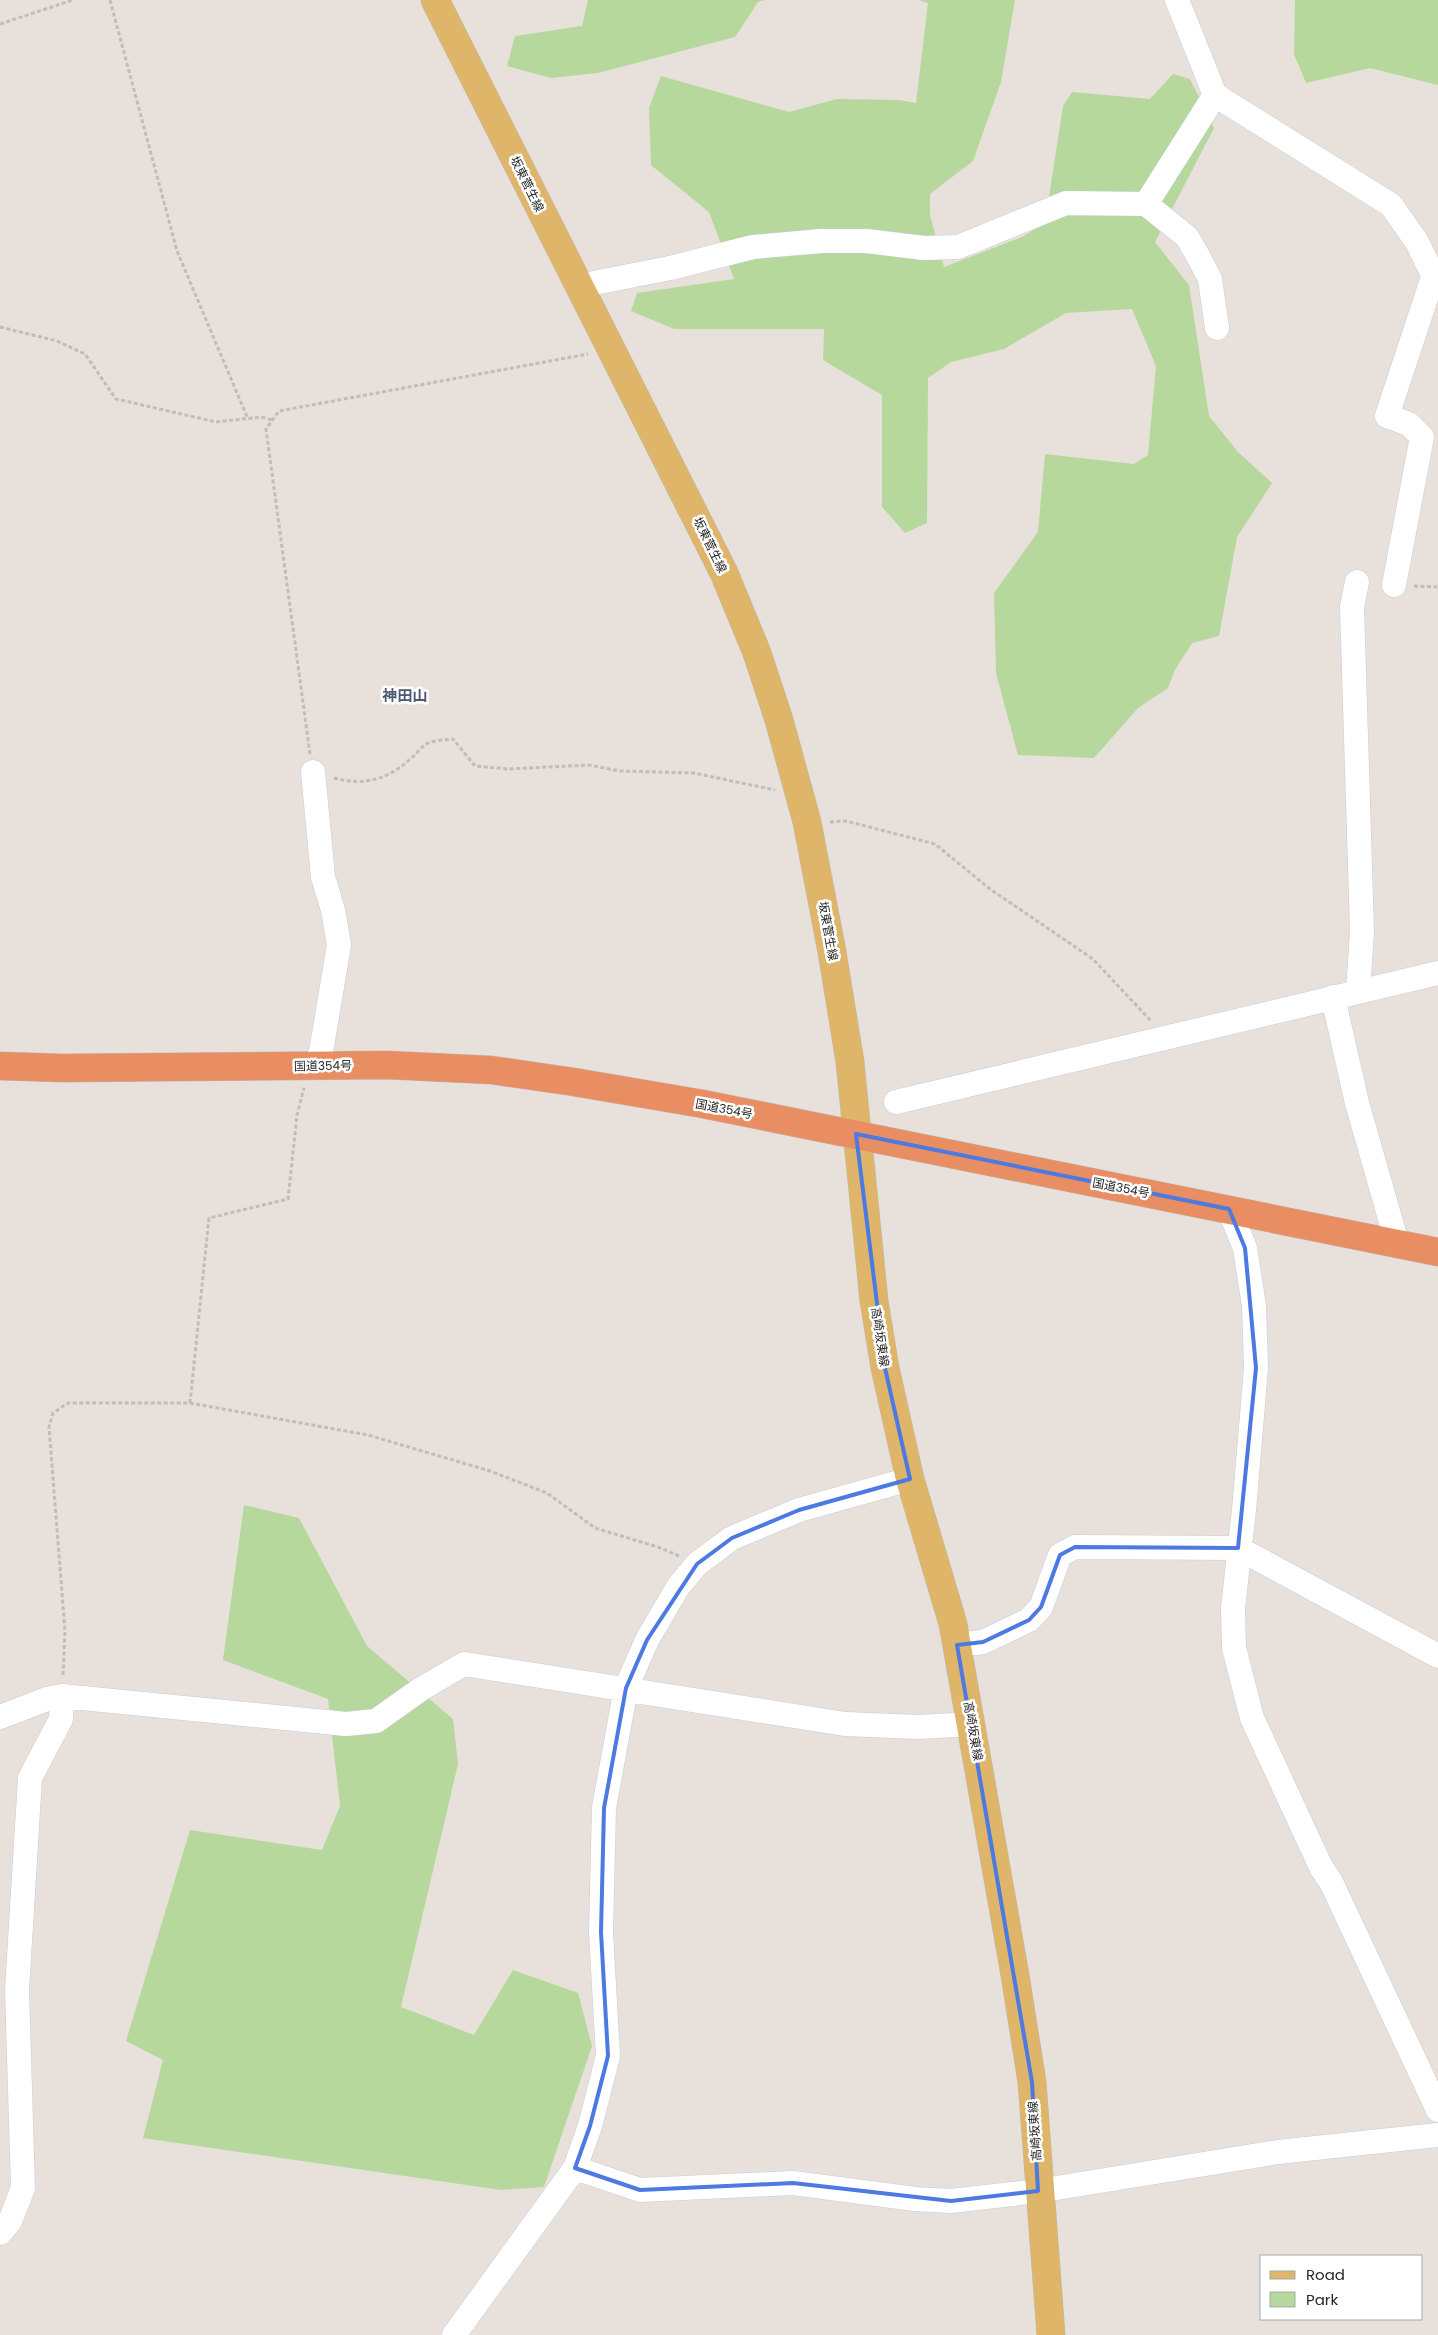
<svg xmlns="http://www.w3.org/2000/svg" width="1438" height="2335" font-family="Poppins,'Noto Sans JP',sans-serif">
  <rect width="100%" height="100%" fill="#e8e0da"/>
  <path fill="#b7d89c" d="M588 0H765L758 2 735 37 598 73 551 78 507 66 515 36 582 26Z
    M919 0H1015L1001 82 973 161 930 194V215L944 267 1022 237 1045 223 1063 106 1072 92 1150 99 1173 74 1190 79 1214 128 1155 242 1189 285 1209 416 1238 452 1272 483 1237 537 1219 636 1192 643 1175 670 1168 688 1138 708 1094 758 1018 755 996 673 994 593 1038 532 1045 454 1134 464 1148 455 1156 366 1132 309 1066 313 1004 349 951 362 928 378 927 523 905 533 882 507V395L823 360 824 329H674L631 311 637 293 734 279 709 212 651 165 649 108 661 76 789 112 837 99 899 100 916 103 928 3Z
    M1295 0H1438V85L1370 68 1306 83 1294 54Z
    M244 1505 299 1518 367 1646 453 1719 458 1764 401 2007 474 2035 513 1970 578 1993 592 2046 544 2187 501 2190 143 2138 163 2060 126 2041 190 1830 322 1850 340 1806 328 1699 223 1660Z"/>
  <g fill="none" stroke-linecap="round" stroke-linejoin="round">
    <defs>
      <path id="minor" d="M1177 0 1215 95 1391 205 1417 242 1438 285
        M1146 204 1215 95
        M580 291 594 283 670 268 753 247 821 241H866L924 248 958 247 1066 203 1146 204 1187 237 1198 256 1210 279 1217 328
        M1357 582 1352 607 1362 931 1358 991
        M1394 585 1422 437 1409 424 1387 416 1433 277
        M313 772 323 877 333 910 339 945 321 1052 314 1067
        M1333 997 1357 1103 1397 1243
        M896 1102 1438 973
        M1229 1209 1245 1248 1254 1306 1256 1368 1244 1510 1233 1608 1234 1648 1252 1718 1321 1867 1331 1882 1438 2110
        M957 1645 983 1642 1029 1620 1041 1607 1060 1555 1075 1547 1238 1548 1438 1656
        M0 1717 47 1699 62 1696 346 1724 376 1721 421 1689 464 1664 845 1724 919 1727 972 1724
        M575 2168 640 2190 793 2183 915 2199 951 2201 1038 2191 1278 2152 1438 2135
        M0 2233 10 2221 23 2188 17 1990 30 1778 61 1719 62 1696
        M454 2335 575 2168 590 2126 608 2056 601 1932 604 1808 626 1688 647 1640 678 1587 697 1564 732 1538 799 1510 910 1479"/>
      <path id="major" d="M435 0 724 573 757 653 779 720 807 822 832 952 850 1062 874 1301 885 1368 910 1479 953 1624 1015 1975 1032 2082 1051 2335"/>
      <path id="highway" d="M0 1066 63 1068 387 1065 491 1070 574 1082 703 1104 1438 1252"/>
    </defs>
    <use href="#minor" stroke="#c8cdd7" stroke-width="25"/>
    <use href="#major" stroke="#bebebe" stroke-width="29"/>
    <use href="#highway" stroke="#bebebe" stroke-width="29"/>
    <path stroke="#bebebe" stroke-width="3" stroke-dasharray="4 2.5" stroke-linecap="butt" d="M110 0 177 251 248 419
      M0 24 73 0
      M0 327 57 341 85 354 116 399 216 422 261 417 273 420
      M1414 586 1438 587
      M310 754 266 429 279 411 588 354
      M334 778C363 786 387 780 409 760 415 756 420 748 426 744 434 740 445 740 453 739L475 766 508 769 589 765 620 771 694 773 775 790
      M830 822 846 821 935 844 990 889 1093 959 1151 1021
      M190 1403 209 1218 288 1199 297 1115 304 1088
      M63 1675 65 1631 49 1427 53 1413 68 1403H190L368 1435 490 1471 547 1493 595 1528 658 1547 679 1556"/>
    <use href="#minor" stroke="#fff" stroke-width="24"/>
    <use href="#major" stroke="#deb569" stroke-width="28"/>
    <use href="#highway" stroke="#e98e63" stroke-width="28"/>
  </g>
  <path fill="none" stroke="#4c79e2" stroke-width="4" stroke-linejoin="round" d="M856 1134 1229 1209 1245 1248 1256 1368 1238 1548 1075 1547 1060 1555 1041 1607 1029 1620 983 1642 957 1645 1032 2082 1038 2191 951 2201 793 2183 640 2190 575 2168 590 2126 608 2056 601 1932 604 1808 626 1688 647 1640 697 1564 732 1538 799 1510 910 1479 885 1368Z"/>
  <g text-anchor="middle" stroke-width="5" stroke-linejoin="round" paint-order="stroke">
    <g font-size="12" fill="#272727" stroke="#fff">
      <text transform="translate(527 184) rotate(64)" y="4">坂東菅生線</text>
      <text transform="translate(710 545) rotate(64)" y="4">坂東菅生線</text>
      <text transform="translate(828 931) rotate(80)" y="4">坂東菅生線</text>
      <text transform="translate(323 1066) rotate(-1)" y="4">国道354号</text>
      <text transform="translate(724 1109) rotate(11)" y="4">国道354号</text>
      <text transform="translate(1121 1188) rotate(11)" y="4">国道354号</text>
      <text transform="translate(880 1337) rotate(81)" y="4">高崎坂東線</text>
      <text transform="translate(973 1731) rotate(80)" y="4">高崎坂東線</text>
      <text transform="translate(1035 2131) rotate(-94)" y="4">高崎坂東線</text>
    </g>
    <g font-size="15" font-weight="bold" fill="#4d5871" stroke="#fff">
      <text x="405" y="701">神田山</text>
    </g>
  </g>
  <rect x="1260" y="2255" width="162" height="65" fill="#ffffff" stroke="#a9a9a9"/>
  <rect x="1270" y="2271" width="25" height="8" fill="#deb569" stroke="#a9a9a9"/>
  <text x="1306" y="2280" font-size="15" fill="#272727">Road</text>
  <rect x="1270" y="2292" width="25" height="15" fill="#b7d89c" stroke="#a9a9a9"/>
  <text x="1306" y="2305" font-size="15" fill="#272727">Park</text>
</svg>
